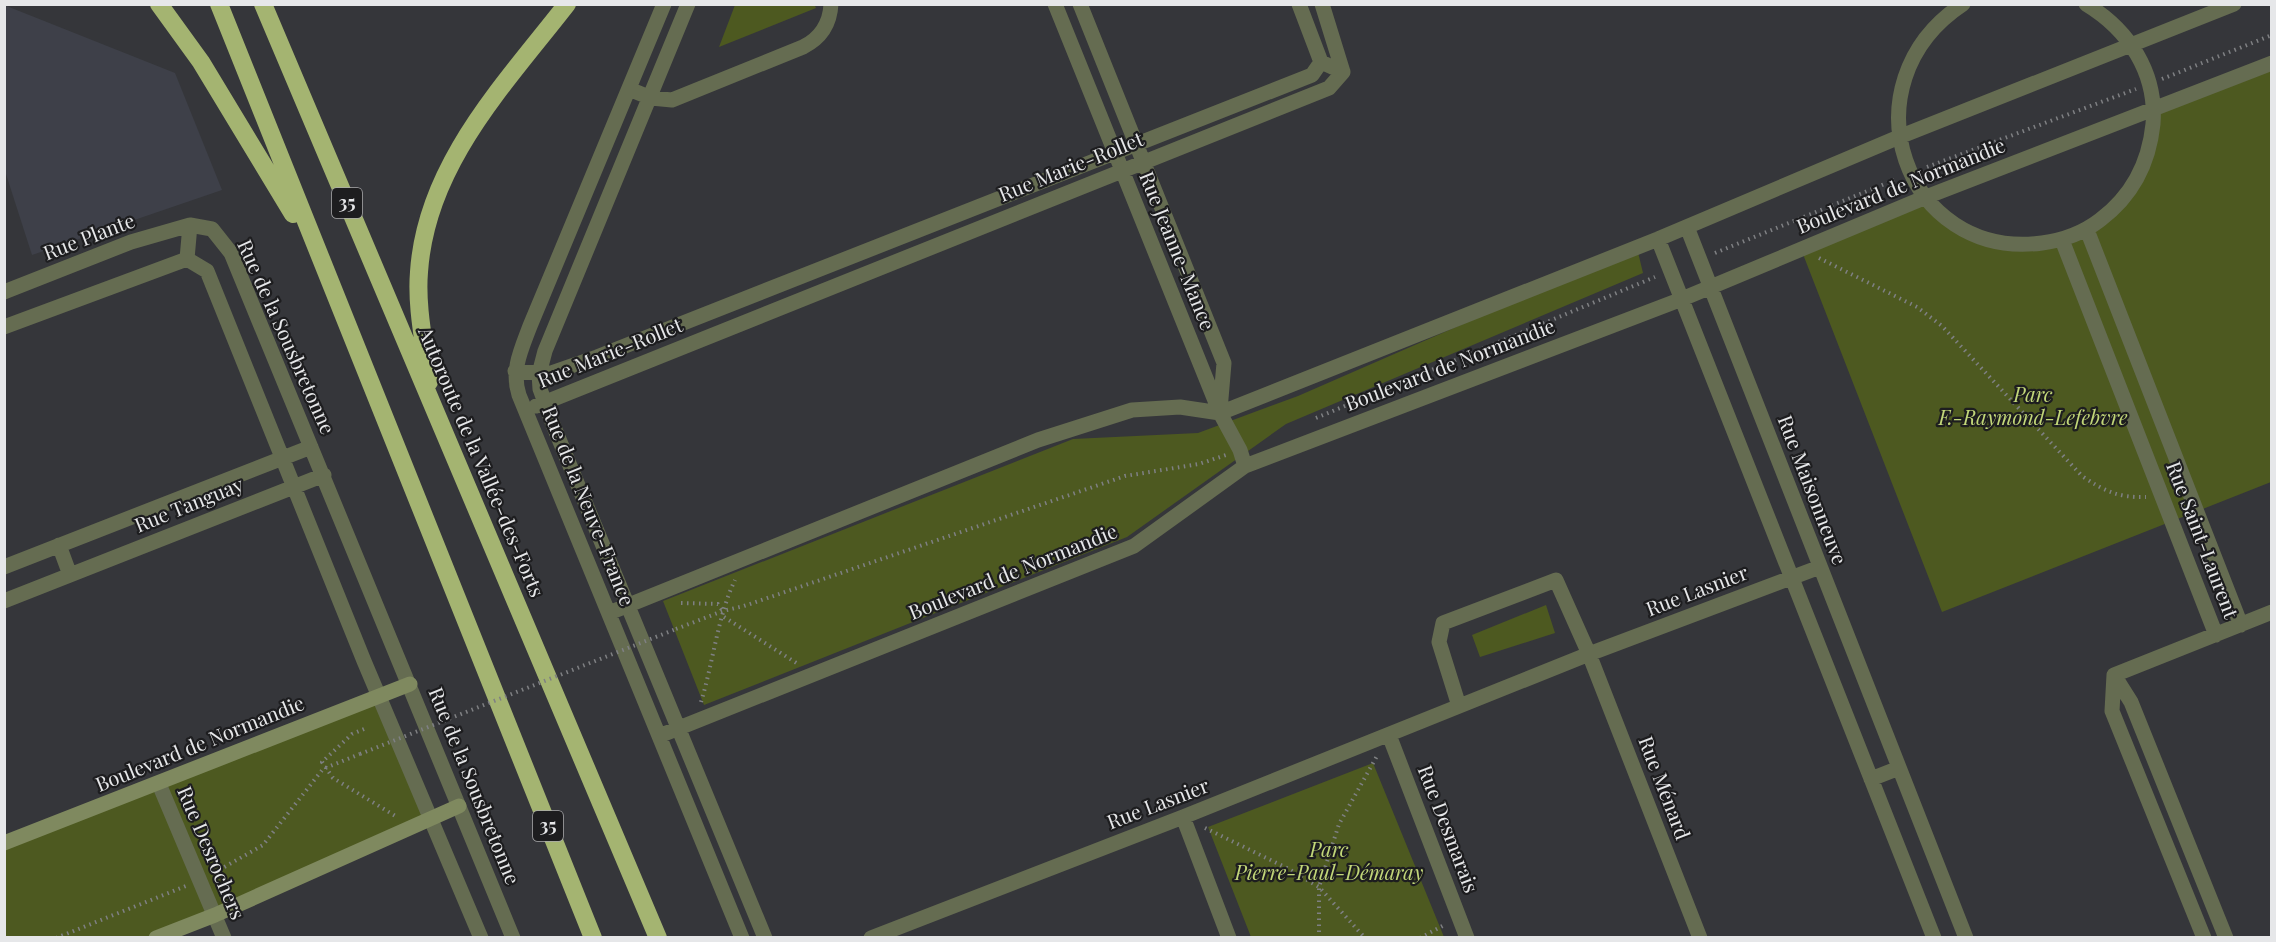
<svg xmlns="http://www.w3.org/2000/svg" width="2276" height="942" font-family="'Playfair Display',serif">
  <rect width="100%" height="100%" fill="#35363a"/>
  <path fill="#3e4049" d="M4 5 175 73 222 190 32 255 5 171Z"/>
  <path fill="#4d5920" d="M735 5 814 4 816 8 719 47Z
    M2271 66V482L1942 612 1801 249 1923 198 1969 239 2017 249 2073 243 2143 165 2153 114Z
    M1637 248 1643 273 1286 424 1127 537 704 705 663 601 1073 439 1198 433 1298 396Z
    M1546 605 1555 633 1480 657 1472 635Z
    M379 698 428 818 156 937 5 938V842Z
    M1373 763 1444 937H1251L1208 827Z"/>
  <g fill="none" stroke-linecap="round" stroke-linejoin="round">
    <path stroke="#7f8083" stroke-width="4" stroke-dasharray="1.5 4.5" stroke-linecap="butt" d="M2162 79 2272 35
      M1927 167 2136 89
      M1715 253 1897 179
      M1819 258 1917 307 1942 326 2082 476C2104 491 2119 498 2146 497
      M1316 418 1655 277
      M681 603 718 604 722 610
      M724 617 798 664
      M676 629 723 611 744 606 1125 476 1199 464 1226 455
      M701 702C713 663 718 615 735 580
      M364 729 352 734 322 762 333 778 397 817
      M1205 828 1287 868 1319 887 1365 938
      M214 873 263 845 323 769 360 754
      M56 938 186 886
      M1319 938V887L1339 824 1377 756
      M1420 938 1446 924"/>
    <path stroke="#656c51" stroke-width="15" d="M664 4 530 326C521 350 511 370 519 395L742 938
      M688 4 545 351 539 374 540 389 554 427 765 938
      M1055 4 1220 413 1240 450 1245 466
      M1080 4 1224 363 1220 410
      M1299 4 1321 62 1343 72
      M1322 4 1343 72
      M1963 4C1842 84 1905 261 2042 243 2065 240 2083 233 2100 220 2132 196 2149 163 2153 124 2157 73 2129 30 2086 4
      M629 89 651 98 672 100 803 47C821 38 830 24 831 4
      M1687 227 1966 938
      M2087 230 2241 625
      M1658 239 1934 938
      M2062 240 2216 635
      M187 259 207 271 364 661 481 938
      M187 259 190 225
      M4 292 131 242 190 225 212 229 231 253 513 938
      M4 327 187 259
      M515 371 551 373 597 357 1312 75 1321 62
      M536 406 1329 88 1343 72
      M59 545 70 575
      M4 567 311 447
      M4 601 324 475
      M609 613 1038 440 1132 410 1180 407 1220 413 1658 239 1899 137 2234 4
      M2114 675 2131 702 2226 938
      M2114 675 2112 711 2204 938
      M2114 675 2272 612
      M1459 706 1439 642 1443 623 1556 580 1589 654 1700 938
      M1389 735 1467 938
      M659 736 1134 546 1245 466 1682 299 1926 197 2272 63
      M1871 779 1899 768
      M159 784 224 938
      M1183 817 1229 938
      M871 938 1183 817 1589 654 1820 567"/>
    <path stroke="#7f895f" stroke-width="15" d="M4 843 410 684
      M156 938 215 915 459 806"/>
    <path stroke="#a4b471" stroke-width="18" d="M159 4 201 62 293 214
      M219 4 593 938
      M263 4 658 938
      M429 382C425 346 416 308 419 272 426 165 504 85 567 4"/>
    <path stroke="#7f8083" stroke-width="4" stroke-dasharray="1.5 4.5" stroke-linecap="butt" d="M360 754 676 629"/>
  </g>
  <g text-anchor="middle" stroke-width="4.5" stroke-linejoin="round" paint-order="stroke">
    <g fill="#1d1d1f" stroke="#aaaaac" stroke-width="1.5">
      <rect x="332" y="188" width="30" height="30" rx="4.5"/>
      <rect x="533" y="811" width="30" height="30" rx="4.5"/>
    </g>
    <g font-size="18" font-weight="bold" fill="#e6e7e9">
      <text x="347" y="209">35</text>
      <text x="548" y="832">35</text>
    </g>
    <g font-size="20" fill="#e6e7e9" stroke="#1d1d1f">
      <text transform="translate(1071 167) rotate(-22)" y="7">Rue Marie-Rollet</text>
      <text transform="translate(1901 186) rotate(-22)" y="7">Boulevard de Normandie</text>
      <text transform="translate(89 237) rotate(-21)" y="7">Rue Plante</text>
      <text transform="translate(1177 251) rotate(68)" y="7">Rue Jeanne-Mance</text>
      <text transform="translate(286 337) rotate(66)" y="7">Rue de la Sousbretonne</text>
      <text transform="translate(610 353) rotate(-22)" y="7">Rue Marie-Rollet</text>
      <text transform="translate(1450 365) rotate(-21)" y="7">Boulevard de Normandie</text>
      <text transform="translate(481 462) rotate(67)" y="7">Autoroute de la Vallée-des-Forts</text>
      <text transform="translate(1812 490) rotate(69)" y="7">Rue Maisonneuve</text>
      <text transform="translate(189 505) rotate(-22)" y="7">Rue Tanguay</text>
      <text transform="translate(588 506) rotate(68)" y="7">Rue de la Neuve-France</text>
      <text transform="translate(2202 540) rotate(69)" y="7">Rue Saint-Laurent</text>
      <text transform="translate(1013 572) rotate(-22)" y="7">Boulevard de Normandie</text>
      <text transform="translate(1697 591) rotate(-21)" y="7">Rue Lasnier</text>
      <text transform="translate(200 744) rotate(-22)" y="7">Boulevard de Normandie</text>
      <text transform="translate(474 786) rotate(68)" y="7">Rue de la Sousbretonne</text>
      <text transform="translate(1664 788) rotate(69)" y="7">Rue Ménard</text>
      <text transform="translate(1158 804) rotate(-21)" y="7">Rue Lasnier</text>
      <text transform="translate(1448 829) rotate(69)" y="7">Rue Desmarais</text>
      <text transform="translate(211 853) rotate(67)" y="7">Rue Desrochers</text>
    </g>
    <g font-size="20" font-style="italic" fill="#c2d779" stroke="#1d1d1f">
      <text x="2033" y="402">Parc<tspan x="2033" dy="23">F.-Raymond-Lefebvre</tspan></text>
      <text x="1329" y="857">Parc<tspan x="1329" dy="23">Pierre-Paul-Démaray</tspan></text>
    </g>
  </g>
  <rect width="2276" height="942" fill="none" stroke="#e6e7e9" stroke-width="12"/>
</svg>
